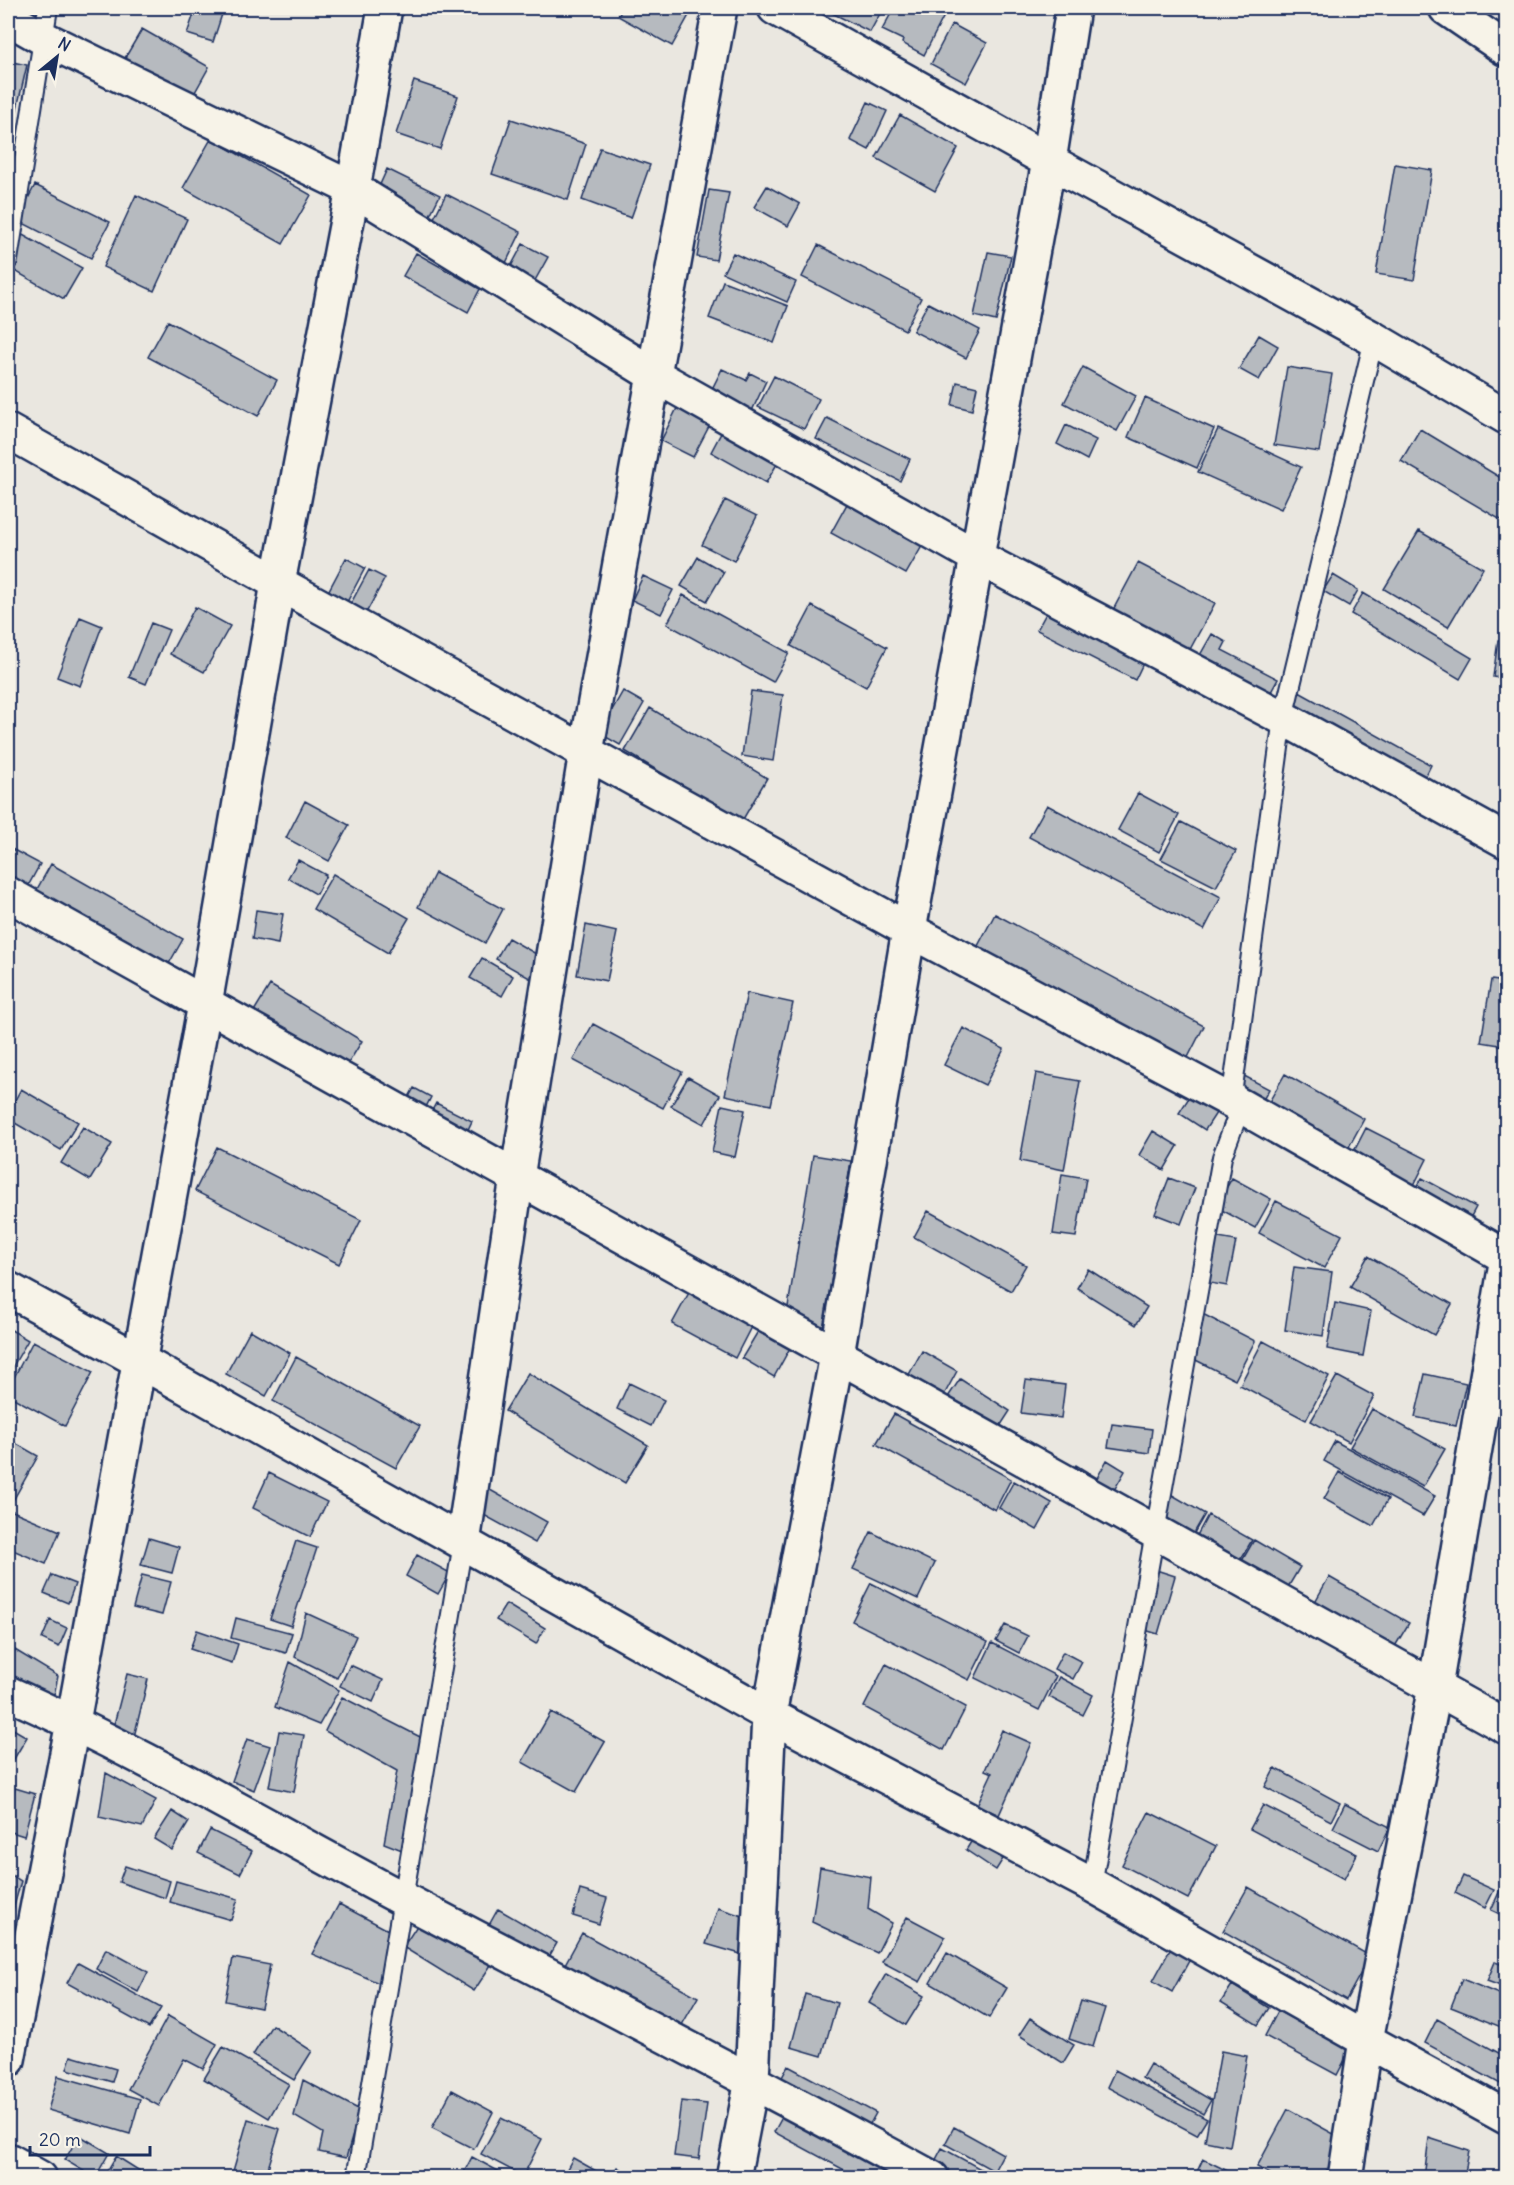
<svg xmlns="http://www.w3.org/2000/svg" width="1514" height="2185" font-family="Delius,sans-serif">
  <rect width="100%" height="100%" fill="#eae7e0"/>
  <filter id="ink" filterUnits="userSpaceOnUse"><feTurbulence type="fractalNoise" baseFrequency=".0167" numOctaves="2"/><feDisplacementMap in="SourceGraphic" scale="12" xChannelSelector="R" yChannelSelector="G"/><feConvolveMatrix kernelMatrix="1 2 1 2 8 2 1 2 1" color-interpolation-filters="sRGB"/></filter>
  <g filter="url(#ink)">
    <path fill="#b6babf" stroke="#1b2f5e" stroke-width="1.5" d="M196 8H224L213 42 187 34Z
      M623 8H693L672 46 618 16Z
      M822 8H883L870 32Z
      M894 8H905L917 14 920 8H948L924 55 902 43 903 40 882 30Z
      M952 24 987 43 966 83 931 64Z
      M142 29 209 67 190 101 122 63Z
      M8 61 27 65 9 143H8Z
      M414 81 458 96 440 149 396 134Z
      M868 102 887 111 869 150 850 140Z
      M900 115 958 148 935 191 876 158Z
      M511 119 586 144 568 200 492 174Z
      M211 139 311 195 283 244 183 188Z
      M600 148 650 165 631 218 582 200Z
      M1395 164 1432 170 1414 280 1376 274Z
      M387 169 440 195 426 223 374 198Z
      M35 185 110 222 91 258 17 220Z
      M767 186 800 204 788 226 754 207Z
      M709 190 729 193 716 260 697 257Z
      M446 194 521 232 503 269 427 232Z
      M136 195 187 219 154 291 103 267Z
      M19 233 82 268 64 299 8 267Z
      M523 244 548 257 533 284 509 270Z
      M818 245 921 298 905 330 802 277Z
      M988 252 1011 256 996 321 974 316Z
      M416 253 480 289 468 312 403 276Z
      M733 253 796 282 787 302 723 273Z
      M723 281 788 306 774 343 709 318Z
      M928 303 980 330 966 358 913 331Z
      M168 321 277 380 258 416 148 357Z
      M1259 335 1278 346 1259 380 1239 369Z
      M1083 367 1136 396 1117 431 1064 403Z
      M1287 367 1332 374 1319 452 1274 445Z
      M722 369 746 380 750 373 766 381 750 415 709 395Z
      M774 376 819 399 804 429 758 407Z
      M957 382 977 387 972 410 952 405Z
      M1145 398 1214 429 1197 468 1128 437Z
      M681 400 714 417 693 457 661 441Z
      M827 418 910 459 900 481 816 439Z
      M728 420 784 452 766 483 711 452Z
      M1066 425 1096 440 1087 460 1057 444Z
      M1218 429 1301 467 1281 509 1198 472Z
      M1420 429 1506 481V523L1401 461Z
      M853 493 929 534 906 574 831 533Z
      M725 500 757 516 734 561 702 545Z
      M1419 531 1483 568 1448 627 1384 589Z
      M698 557 724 572 707 601 681 586Z
      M346 558 365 568 347 602 328 592Z
      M1138 563 1215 603 1188 653 1112 612Z
      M369 570 385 578 366 613 350 605Z
      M1333 575 1358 590 1349 606 1323 591Z
      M643 576 673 590 661 614 632 600Z
      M1363 593 1472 658 1460 679 1351 614Z
      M683 595 789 653 773 682 667 624Z
      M812 606 887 647 866 687 791 646Z
      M1050 606 1147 655 1135 680 1037 630Z
      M195 607 230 626 204 672 170 654Z
      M80 617 102 626 80 686 57 677Z
      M151 623 169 630 146 684 129 677Z
      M1212 634 1226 642 1222 650 1278 679 1266 701 1195 664Z
      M1498 640 1506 641V679L1493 677Z
      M623 691 644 703 620 745 599 733Z
      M751 691 783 695 773 761 742 756Z
      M1299 692 1431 765 1422 783 1289 710Z
      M650 708 767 778 742 821 625 751Z
      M1138 793 1179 815 1159 852 1118 830Z
      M305 801 349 825 329 861 286 838Z
      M1047 805 1221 897 1204 930 1029 837Z
      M1181 822 1236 851 1216 887 1161 859Z
      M8 847 40 864 22 897 8 889Z
      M298 860 326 875 316 894 288 878Z
      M51 864 183 939 163 974 31 900Z
      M435 873 503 909 485 943 418 907Z
      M333 874 409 918 388 953 313 909Z
      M256 910 283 914 278 944 252 939Z
      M995 914 1204 1026 1181 1071 971 959Z
      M586 925 617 932 607 981 577 975Z
      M508 938 545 959 533 980 496 959Z
      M482 958 513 976 502 996 470 978Z
      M1491 980 1506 982V1046L1481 1042Z
      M270 985 362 1041 343 1072 251 1016Z
      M747 993 793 1003 771 1105 725 1095Z
      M593 1024 682 1072 663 1108 573 1060Z
      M963 1028 1004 1049 985 1085 944 1065Z
      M1233 1070 1269 1089 1259 1107 1223 1088Z
      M1036 1073 1080 1081 1064 1170 1020 1161Z
      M1285 1074 1364 1119 1345 1154 1265 1109Z
      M688 1077 720 1095 704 1124 671 1106Z
      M414 1088 431 1097 422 1115 404 1106Z
      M21 1089 78 1122 61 1150 8 1119V1113Z
      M1194 1090 1220 1107 1205 1130 1179 1113Z
      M436 1103 472 1121 464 1138 427 1120Z
      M722 1105 745 1110 735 1157 712 1152Z
      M83 1127 112 1144 90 1180 61 1163Z
      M1366 1128 1427 1159 1411 1191 1350 1159Z
      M1153 1131 1178 1146 1164 1170 1139 1155Z
      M217 1147 361 1220 339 1264 195 1191Z
      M813 1155 851 1161 823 1331 785 1325Z
      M1062 1174 1086 1178 1076 1237 1053 1234Z
      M1169 1178 1195 1188 1181 1224 1155 1214Z
      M1232 1178 1271 1199 1255 1228 1216 1207Z
      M1422 1178 1476 1207 1468 1222 1414 1193Z
      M1276 1201 1342 1235 1324 1268 1259 1233Z
      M928 1211 1026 1265 1011 1291 914 1237Z
      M1201 1235 1236 1241 1227 1286 1193 1280Z
      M1368 1256 1452 1304 1434 1335 1350 1287Z
      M1294 1267 1332 1272 1323 1336 1285 1330Z
      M1088 1269 1147 1307 1136 1325 1077 1288Z
      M691 1289 753 1323 735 1358 672 1324Z
      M1335 1303 1371 1311 1363 1356 1327 1349Z
      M1193 1309 1255 1341 1235 1380 1180 1352Z
      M8 1328 28 1340 9 1373H8Z
      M760 1328 791 1346 774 1377 742 1358Z
      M250 1330 290 1353 266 1396 226 1374Z
      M33 1341 93 1372 65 1426 8 1395V1389Z
      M1263 1341 1329 1376 1306 1420 1240 1385Z
      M922 1351 957 1371 937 1408 901 1389Z
      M296 1357 420 1426 396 1468 273 1401Z
      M528 1373 648 1445 625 1483 505 1411Z
      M1425 1374 1466 1383 1456 1426 1415 1417Z
      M1337 1376 1374 1396 1349 1442 1311 1421Z
      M960 1379 1010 1411 986 1448 936 1415Z
      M1026 1380 1065 1385 1061 1418 1021 1413Z
      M629 1383 664 1400 651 1426 617 1409Z
      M1372 1409 1445 1449 1423 1487 1350 1447Z
      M894 1414 1011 1479 995 1510 876 1444Z
      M1112 1424 1152 1429 1149 1453 1108 1447Z
      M8 1439 38 1456 11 1504 8 1503Z
      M1335 1441 1435 1496 1423 1516 1324 1461Z
      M1107 1460 1125 1471 1102 1511 1062 1488 1076 1465 1097 1478Z
      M1339 1472 1388 1499 1373 1526 1324 1499Z
      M269 1473 327 1502 310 1537 253 1508Z
      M1014 1481 1052 1503 1037 1530 999 1508Z
      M483 1486 547 1522 535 1543 471 1508Z
      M1162 1489 1205 1514 1183 1552 1147 1533Z
      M8 1509 60 1531 46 1564 8 1548Z
      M1208 1515 1252 1540 1230 1578 1187 1554Z
      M871 1532 935 1563 918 1599 853 1569Z
      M149 1538 179 1547 172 1573 141 1565Z
      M1254 1540 1300 1567 1278 1604 1232 1578Z
      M296 1541 317 1548 291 1626 270 1619Z
      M417 1555 450 1573 438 1594 406 1576Z
      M1153 1569 1175 1576 1158 1634 1135 1627Z
      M52 1575 75 1584 68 1603 44 1593Z
      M142 1575 171 1582 162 1615 133 1608Z
      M1329 1577 1409 1623 1382 1668 1303 1623Z
      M871 1583 988 1642 969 1680 852 1621Z
      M506 1604 545 1628 536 1644 496 1620Z
      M306 1613 356 1636 337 1678 295 1657Z
      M236 1618 292 1633 286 1653 231 1638Z
      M50 1620 67 1628 59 1647 42 1639Z
      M1005 1625 1028 1636 1019 1653 996 1641Z
      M197 1630 238 1644 232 1663 190 1649Z
      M992 1643 1056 1676 1039 1710 975 1678Z
      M10 1647 58 1676 49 1719 8 1697V1652Z
      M1063 1652 1082 1662 1073 1679 1054 1669Z
      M290 1662 339 1690 319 1725 275 1707Z
      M886 1664 966 1707 944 1750 864 1707Z
      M350 1665 383 1680 373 1702 340 1686Z
      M127 1674 148 1679 134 1737 112 1732Z
      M1059 1677 1093 1695 1083 1715 1049 1697Z
      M342 1697 426 1740 402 1850 384 1843 397 1771 325 1731Z
      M551 1712 605 1742 576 1792 522 1762Z
      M8 1726 27 1737 8 1769Z
      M1002 1730 1031 1743 999 1815 977 1805 992 1773 985 1770Z
      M279 1731 304 1735 294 1792 269 1787Z
      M247 1739 270 1746 254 1790 232 1781Z
      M1275 1768 1340 1803 1331 1821 1265 1787Z
      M106 1773 156 1800 142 1827 99 1817Z
      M15 1788 35 1794 24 1836 8 1831V1814Z
      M1345 1804 1390 1827 1378 1851 1333 1828Z
      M1263 1805 1357 1854 1344 1879 1250 1829Z
      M172 1811 189 1822 172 1850 154 1839Z
      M1149 1812 1216 1846 1188 1899 1122 1865Z
      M210 1830 252 1851 240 1874 198 1853Z
      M977 1832 1008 1851 996 1870 966 1850Z
      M125 1866 170 1881 165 1898 119 1882Z
      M820 1867 871 1877 868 1909 892 1923 877 1953 812 1922Z
      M8 1873 21 1881 10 1921 8 1920Z
      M1463 1876 1494 1890 1485 1908 1455 1893Z
      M1506 1877V1917L1491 1910Z
      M176 1881 238 1899 231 1920 170 1902Z
      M1248 1887 1370 1956 1346 2000 1223 1931Z
      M580 1890 607 1898 599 1924 573 1916Z
      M339 1904 390 1931 381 1984 312 1954Z
      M718 1908 755 1920 744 1955 706 1944Z
      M498 1909 557 1943 543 1967 484 1934Z
      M907 1917 945 1937 920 1982 882 1962Z
      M420 1921 491 1965 474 1991 403 1947Z
      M582 1933 698 1997 679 2030 564 1966Z
      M1171 1948 1190 1959 1172 1992 1153 1981Z
      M106 1949 148 1972 138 1992 96 1969Z
      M947 1953 1007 1988 989 2018 930 1983Z
      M233 1958 270 1965 261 2008 225 2001Z
      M1495 1962 1506 1966V1988L1487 1981Z
      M78 1963 161 2008 149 2028 67 1983Z
      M886 1974 924 1996 906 2025 869 2003Z
      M1462 1979 1506 1997V2029L1451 2007Z
      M1232 1985 1269 2008 1258 2025 1221 2002Z
      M805 1994 837 2003 822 2056 791 2047Z
      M1081 2001 1105 2008 1093 2047 1069 2039Z
      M1278 2011 1350 2050 1337 2075 1265 2036Z
      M168 2016 217 2044 203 2069 184 2059 159 2106 128 2089Z
      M1030 2018 1074 2045 1063 2063 1019 2035Z
      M1437 2019 1506 2057V2087L1425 2043Z
      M272 2025 312 2051 294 2080 253 2055Z
      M223 2047 289 2084 269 2118 204 2079Z
      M1221 2051 1247 2056 1230 2146 1205 2141Z
      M71 2056 116 2069 112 2082 67 2069Z
      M1150 2064 1211 2100 1203 2114 1142 2078Z
      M788 2066 876 2113 866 2131 778 2085Z
      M1115 2070 1207 2119 1197 2135 1107 2087Z
      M58 2076 140 2099 130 2134 48 2110Z
      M303 2080 360 2110 346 2158 319 2152 323 2133 294 2116Z
      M452 2090 493 2112 474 2149 432 2128Z
      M681 2101 707 2104 699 2159 674 2156Z
      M1288 2109 1343 2139 1323 2178H1277L1257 2167Z
      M785 2112 898 2178H859L774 2132Z
      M501 2118 542 2139 523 2176 481 2154Z
      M248 2119 280 2129 265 2178H231Z
      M954 2127 1003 2154 994 2171 945 2144Z
      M79 2135 109 2153 95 2178 65 2160Z
      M1429 2138 1469 2151 1464 2178H1424Z
      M942 2148 992 2175 991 2178H947L931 2169Z
      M116 2156 151 2178H103Z
      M472 2157 511 2178H461Z
      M573 2158 605 2176V2178H562Z
      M1203 2159 1242 2178H1194Z
      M617 2167 634 2178H611Z"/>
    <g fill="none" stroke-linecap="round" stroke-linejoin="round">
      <defs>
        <path id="service" d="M8 260 48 8
          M1092 1885 1222 1157 1241 1106 1233 1087 1283 718 1374 339
          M356 2178 463 1543"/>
        <path id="minor" d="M775 8 1049 161 1374 339 1506 417
          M1446 8 1506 49
          M8 18 43 38 353 189 654 375 977 557 1283 718 1506 841
          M8 431 278 583 909 930 1241 1106 1506 1257
          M8 894 1506 1727
          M8 1289 140 1361 769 1715 1092 1885 1366 2040 1506 2117
          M463 1543 517 1177 586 752 720 8
          M8 1693C143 1753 272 1830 403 1899 579 1992 757 2082 932 2178
          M8 2060 73 1722 205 1004 278 583 353 189 385 8
          M8 2160 40 2178
          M733 2178 752 2080 769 1715 837 1355 909 930 1049 161 1073 8
          M1345 2178 1366 2040 1435 1687 1506 1263"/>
      </defs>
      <use href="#service" stroke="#1b2f5e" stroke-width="22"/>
      <use href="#minor" stroke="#1b2f5e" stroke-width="38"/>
      <use href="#service" stroke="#f7f3e8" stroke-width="18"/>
      <use href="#minor" stroke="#f7f3e8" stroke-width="33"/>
    </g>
  </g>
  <rect width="1514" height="2185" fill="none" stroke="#f7f3e8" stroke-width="30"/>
  <rect x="15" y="15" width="1484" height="2155" fill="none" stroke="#1b2f5e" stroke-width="2" filter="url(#ink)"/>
  <g transform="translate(57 57) rotate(30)" stroke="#f7f3e8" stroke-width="4.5" paint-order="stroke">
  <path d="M0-4.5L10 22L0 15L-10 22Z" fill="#1b2f5e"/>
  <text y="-9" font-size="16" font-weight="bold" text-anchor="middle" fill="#1b2f5e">N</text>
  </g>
  <path d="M30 2146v9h120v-9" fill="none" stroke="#1b2f5e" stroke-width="3"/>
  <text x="39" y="2146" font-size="18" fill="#1b2f5e" stroke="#f7f3e8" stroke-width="4.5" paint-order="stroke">20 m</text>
</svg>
